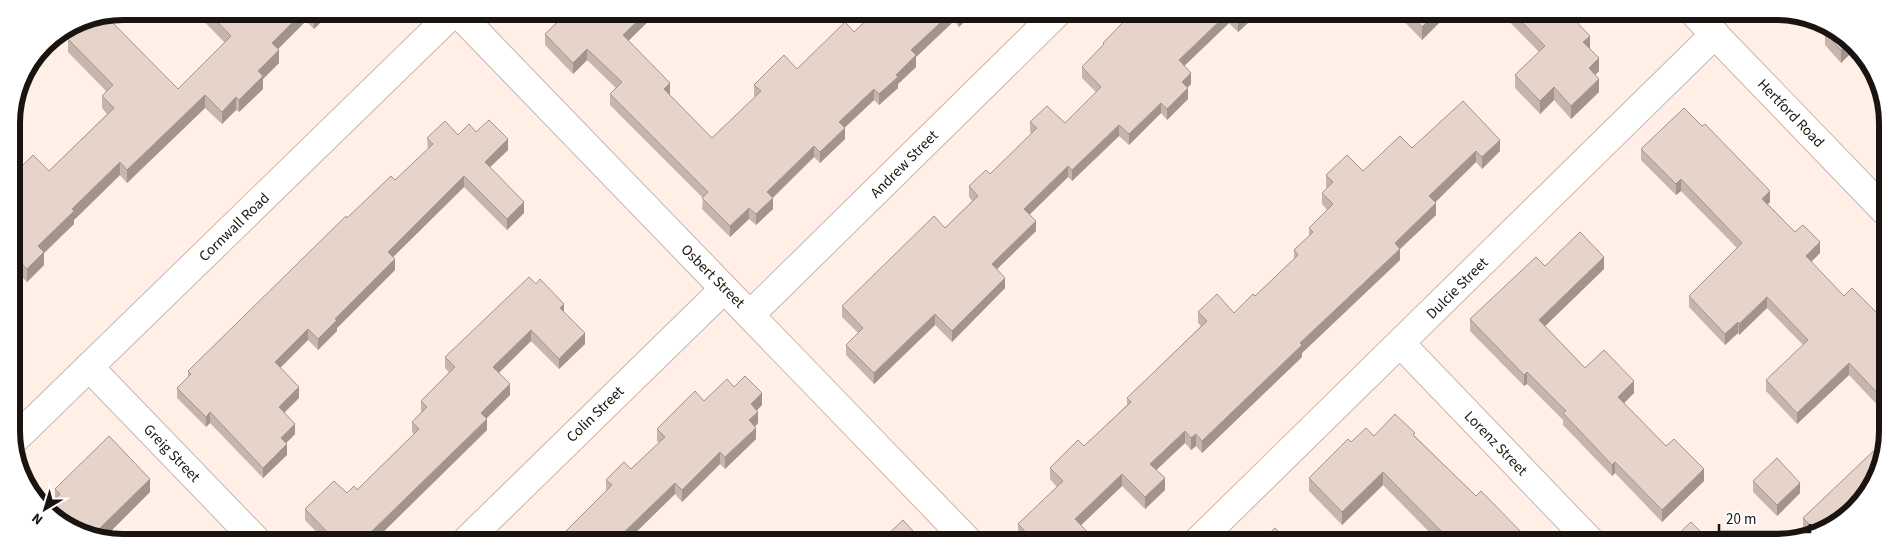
<svg xmlns="http://www.w3.org/2000/svg" width="1899" height="554" font-family="'Source Sans 3',sans-serif">
  <rect width="100%" height="100%" fill="#ffefe6"/>
  <g fill="none" stroke-linecap="round" stroke-linejoin="round">
    <defs>
      <path id="minor" d="M457 12 968 541
        M750 315 1057 13
        M1401 344 1591 542
        M89 367 255 539
        M467 540 724 289
        M1198 541 1715 34"/>
      <path id="tertiary" d="M1696 15 1885 211
        M13 441 454 12"/>
    </defs>
    <use href="#minor" stroke="#c9b6ac" stroke-width="30"/>
    <use href="#tertiary" stroke="#c9b6ac" stroke-width="30"/>
    <use href="#minor" stroke="#fff" stroke-width="28"/>
    <use href="#tertiary" stroke="#fff" stroke-width="28"/>
  </g>
  <path fill="#c6b5ad" d="M194 11 330 12V13L314 29 306 21 278 49 279 63 263 79V89L239 112 236 110 222 124 205 108 127 183 120 175 74 220V224L44 252V265L27 282 16 271 12 275V154L23 165 49 171 107 114 102 108V96L106 91 68 52V39L178 89 225 43Z
    M558 12H658L628 41 670 94 669 95 712 138 755 97 754 96V85L797 69 854 32 874 13H973L959 27 954 21 916 57V67L898 84V88L879 105 874 100 844 128 845 139 820 163 814 157 773 198V209L756 225 749 219 730 237 702 209 703 198 610 105V94L616 88 587 60 573 74 545 45V34L559 20 558 19Z
    M1132 13 1258 14 1238 32 1229 23 1184 66 1191 84 1187 88 1188 99 1167 120 1161 113 1129 145 1119 136 1072 181 1068 177 1030 214 1036 231 997 269 1005 288 952 342 935 325 874 384 846 355V345L858 333 842 317V306L945 228 972 201 969 197V186L990 174 1032 134 1030 132V122L1065 123 1096 92 1082 78V67L1103 46V43Z
    M1397 14H1448L1422 40Z
    M1502 14H1569L1590 48 1599 71 1595 75 1599 92 1571 119 1554 100 1540 114 1515 88V75L1539 52Z
    M1823 26 1860 49 1886 101V108L1874 95V83L1875 82 1849 55 1841 63 1825 45V33L1827 31Z
    M476 132 508 150 490 167 524 213 507 230 464 187 393 257 395 270 337 328V331L318 350 308 340 280 368 299 398 284 412 295 434 286 443 287 455 263 478 210 423 206 427 177 398V388L188 377V371L347 218 395 180 428 150 427 138 458 135Z
    M1412 148 1500 151 1482 169 1476 162 1435 203 1436 215 1400 249V260L1302 353V357L1202 453 1196 446 1191 450 1185 443 1156 470 1165 490 1145 509 1122 486 1081 525 1096 541H1023L1018 536V524L1057 487 1050 479V468L1084 446 1127 405V398L1201 326 1198 323V312L1234 313 1255 296 1294 259V250L1309 236V228L1327 210 1322 204V193L1327 188 1326 187V175L1363 171Z
    M1641 149 1770 202 1768 204 1795 232 1820 253 1811 262 1844 296 1885 321 1884 412 1849 375 1797 424 1766 391V380L1803 345 1767 308 1739 335 1738 333 1725 345 1689 307V296L1737 248 1681 191 1676 195 1641 160Z
    M1545 266 1604 269 1545 326 1585 368 1634 393 1624 403 1666 446 1704 481 1662 522 1615 473 1612 476 1563 425V420L1527 384 1524 386 1470 331V319Z
    M536 284 564 312 585 344 559 369 531 341 499 373 510 395 486 418 487 430 375 540H324L305 520V509L357 490 414 434 412 432V422L421 412V401L449 372 445 368V357Z
    M734 387 762 405 757 410 758 423 755 427 756 439 725 469 720 464 682 502 675 494 628 540H561L563 538V534L606 491V480L631 469 659 443 657 441V429L704 401Z
    M1374 436H1415L1476 496 1531 542H1439L1383 485 1342 525 1309 491V478L1351 442Z
    M1753 481 1800 493 1777 516 1753 492Z
    M55 489 150 492 103 539H94L55 499Z
    M1850 515 1807 533 1803 529V518Z"/>
  <path fill="#a1948d" d="M303 12H306V21L272 55V43Z
    M319 12H330V13L314 29V16Z
    M647 12H658L623 46V35Z
    M951 13H954V21L916 57V67L898 84V88L879 105V94L896 75 911 50Z
    M962 13H973L959 27V16Z
    M1227 14H1229V23L1179 71V60Z
    M1247 14H1258L1238 32V22Z
    M1435 14H1448L1422 40V27Z
    M1590 36V49L1583 42Z
    M1849 43V55L1841 63V50Z
    M587 49V60L573 74V63Z
    M279 50V63L263 79V89L239 112V100L258 71Z
    M1599 58V71L1589 81V68Z
    M1191 73V84L1182 93V82Z
    M1599 79V92L1571 119V106Z
    M670 83V94L664 100V89Z
    M1554 87V100L1540 114V101Z
    M1188 88V99L1167 120V109Z
    M874 89V100L839 133V122Z
    M205 95V108L127 183V170Z
    M236 97V110L222 124V112Z
    M1161 103V113L1129 145V134Z
    M1119 125V136L1072 181V170Z
    M845 128V139L820 163V152Z
    M508 139V150L485 172V162Z
    M1500 140V151L1482 169V157Z
    M814 146V157L767 203V192Z
    M1476 151V162L1429 208V196Z
    M120 162V175L74 220V224L38 259V246L72 209Z
    M1068 166V177L1024 220V209Z
    M464 176V187L388 262V252Z
    M1681 179V191L1676 195V184Z
    M1770 191V202L1762 210V199Z
    M773 198V209L756 225V214Z
    M524 202V213L507 230V219Z
    M1436 203V215L1400 249V260L1302 353V357L1202 453V441L1300 343 1395 243Z
    M749 208V219L730 237V226Z
    M1036 221V231L992 274V264Z
    M1820 242V253L1806 267V256Z
    M44 252V265L27 282V269Z
    M1604 257V269L1539 332V320Z
    M16 258V271L12 275V262Z
    M395 259V270L337 328V331L318 350V339L335 319Z
    M1005 278V288L952 342V331Z
    M1767 297V308L1739 335V324Z
    M564 304V314L560 308Z
    M935 314V325L874 384V373Z
    M1738 322V333L1725 345V334Z
    M308 329V340L275 373V362Z
    M531 330V341L493 378V367Z
    M585 333V344L559 369V359Z
    M1849 363V375L1797 424V413Z
    M1527 372V384L1524 386V375Z
    M1634 381V393L1618 409V397Z
    M510 384V395L481 424V413Z
    M299 387V398L279 418V407Z
    M762 393V405L751 416V404Z
    M210 412V423L206 427V417Z
    M758 412V423L749 432V420Z
    M487 419V430L375 540H368V535Z
    M295 424V434L281 448V438Z
    M756 428V439L725 469V457Z
    M1185 431V443L1150 476V464Z
    M1196 434V446L1191 450V438Z
    M287 444V455L263 478V468Z
    M720 452V464L682 502V490Z
    M1615 462V473L1612 476V465Z
    M1704 469V481L1662 522V510Z
    M1383 472V485L1342 525V512Z
    M1122 474V486L1075 531V519Z
    M1165 478V490L1145 509V497Z
    M150 479V492L103 539H94V534Z
    M675 483V494L628 540H616Z
    M1800 483V493L1777 516V505Z
    M366 531V540H357Z"/>
  <path fill="#e6d3c9" stroke="#a1948d" d="M207 11 303 12 272 43 279 50 258 71 263 76 239 100 236 97 222 112 205 95 127 170 120 162 72 209 74 211 38 246 44 252 27 269 16 258 12 262V212L16 208 12 204V154L23 165 33 155 49 171 114 108 102 96 113 85 68 39 91 18 105 15 178 89 231 36Z
    M309 12H319L314 16Z
    M562 12H647L623 35 670 83 664 89 712 138 761 91 754 85 784 55 797 69 845 22 854 32 874 13H951L911 50 916 55 896 75 898 77 879 94 874 89 839 122 845 128 820 152 814 146 767 192 773 198 756 214 749 208 730 226 702 198 708 192 610 94 622 82 587 49 573 63 545 34 565 15Z
    M956 13H962L959 16Z
    M1132 13 1227 14 1179 60 1191 73 1182 82 1188 88 1167 109 1161 103 1129 134 1119 125 1072 170 1068 166 1024 209 1036 221 992 264 1005 278 952 331 935 314 874 373 846 345 863 328 842 306 934 216 945 228 978 196 969 186 986 170 990 174 1037 128 1030 122 1047 106 1065 123 1101 87 1082 67 1104 44 1103 43Z
    M1231 14H1247L1238 22Z
    M1410 14H1435L1422 27Z
    M1514 14H1569L1590 36 1583 42 1599 58 1589 68 1599 79 1571 106 1554 87 1540 101 1515 75 1545 46Z
    M1828 30 1860 49 1865 59 1849 43 1841 50 1825 33Z
    M1876 81 1880 90 1874 83Z
    M1463 101 1500 140 1482 157 1476 151 1429 196 1436 203 1395 243 1400 249 1300 343 1302 345 1202 441 1196 434 1191 438 1185 431 1150 464 1165 478 1145 497 1122 474 1075 519 1096 541H1034L1018 524 1063 481 1050 468 1078 440 1084 446 1131 402 1127 398 1207 321 1198 312 1217 294 1234 313 1253 294 1255 296 1298 255 1294 250 1313 232 1309 228 1333 204 1322 193 1333 182 1326 175 1347 155 1363 171 1400 136 1412 148Z
    M1684 108 1702 126 1705 124 1770 191 1762 199 1795 232 1803 225 1820 242 1806 256 1844 296 1852 288 1885 321 1884 400 1849 363 1797 413 1766 380 1808 340 1767 297 1739 324 1738 322 1725 334 1689 296 1742 243 1681 179 1676 184 1641 149Z
    M489 120 508 139 485 162 524 202 507 219 464 176 388 252 395 259 335 319 337 320 318 339 308 329 275 362 299 387 279 407 295 424 281 438 287 444 263 468 210 412 206 417 177 388 191 374 188 371 346 216 347 218 391 176 395 180 433 144 427 138 445 121 458 135 469 124 476 132Z
    M1580 232 1604 257 1539 320 1585 368 1604 350 1634 381 1618 397 1666 446 1674 439 1704 469 1662 510 1615 462 1612 465 1563 413 1566 411 1527 372 1524 375 1470 319 1536 257 1545 266Z
    M529 277 536 284 540 279 564 304 560 308 585 333 559 359 531 330 493 367 510 384 481 413 487 419 368 535 366 531 357 540H335L305 509 334 481 347 493 354 486 357 490 419 429 412 422 427 407 421 401 455 367 445 357Z
    M745 376 762 393 751 404 758 412 749 420 756 428 725 457 720 452 682 490 675 483 616 540H561L565 536 563 534 612 485 606 480 624 462 631 469 665 437 657 429 695 391 704 401 727 379 734 387Z
    M1395 414 1415 433 1413 435 1476 496 1481 491 1531 542H1440L1446 536 1383 472 1342 512 1309 478 1348 439 1351 442 1366 428 1374 436Z
    M109 436 150 479 94 534 99 539H94L45 509 60 494 55 489Z
    M1884 441V460L1850 515 1815 530 1803 518Z
    M1777 458 1800 483 1777 505 1753 481Z
    M903 520 922 541H881Z
    M1691 522 1711 542H1670Z
    M1275 528 1288 542 1246 541 1257 531 1264 538Z"/>
  <g text-anchor="middle" stroke-width="4" stroke-linejoin="round" paint-order="stroke">
    <g font-size="15" fill="#1a1410" stroke="#fff">
      <text transform="translate(1791 113) rotate(46)" y="5">Hertford Road</text>
      <text transform="translate(904 164) rotate(-45)" y="5">Andrew Street</text>
      <text transform="translate(234 227) rotate(-44)" y="5">Cornwall Road</text>
      <text transform="translate(713 276) rotate(45)" y="5">Osbert Street</text>
      <text transform="translate(1457 288) rotate(-45)" y="5">Dulcie Street</text>
      <text transform="translate(595 414) rotate(-44)" y="5">Colin Street</text>
      <text transform="translate(1496 443) rotate(46)" y="5">Lorenz Street</text>
      <text transform="translate(172 453) rotate(46)" y="5">Greig Street</text>
    </g>
  </g>
  <path d="M0 0H1899V554H0ZM123 20H1776A103 103 0 0 1 1879 123V431A103 103 0 0 1 1776 534H123A103 103 0 0 1 20 431V123A103 103 0 0 1 123 20Z" fill="#fff" fill-rule="evenodd"/>
  <path fill="none" stroke="#1a1410" stroke-width="6" d="M123 20H1776A103 103 0 0 1 1879 123V431A103 103 0 0 1 1776 534H123A103 103 0 0 1 20 431V123A103 103 0 0 1 123 20Z"/>
  <g transform="translate(45 509) rotate(218)" stroke="#ffffff" stroke-width="4" paint-order="stroke">
  <path d="M0-4L9 19L0 12L-9 19Z" fill="#1a1410"/>
  <text y="-8" font-size="14" font-weight="bold" text-anchor="middle" fill="#1a1410">N</text>
  </g>
  <path d="M1719 524v8h91v-8" fill="none" stroke="#1a1410" stroke-width="2.5"/>
  <text x="1726" y="524" font-size="15" fill="#1a1410" stroke="#ffffff" stroke-width="4" paint-order="stroke">20 m</text>
</svg>
